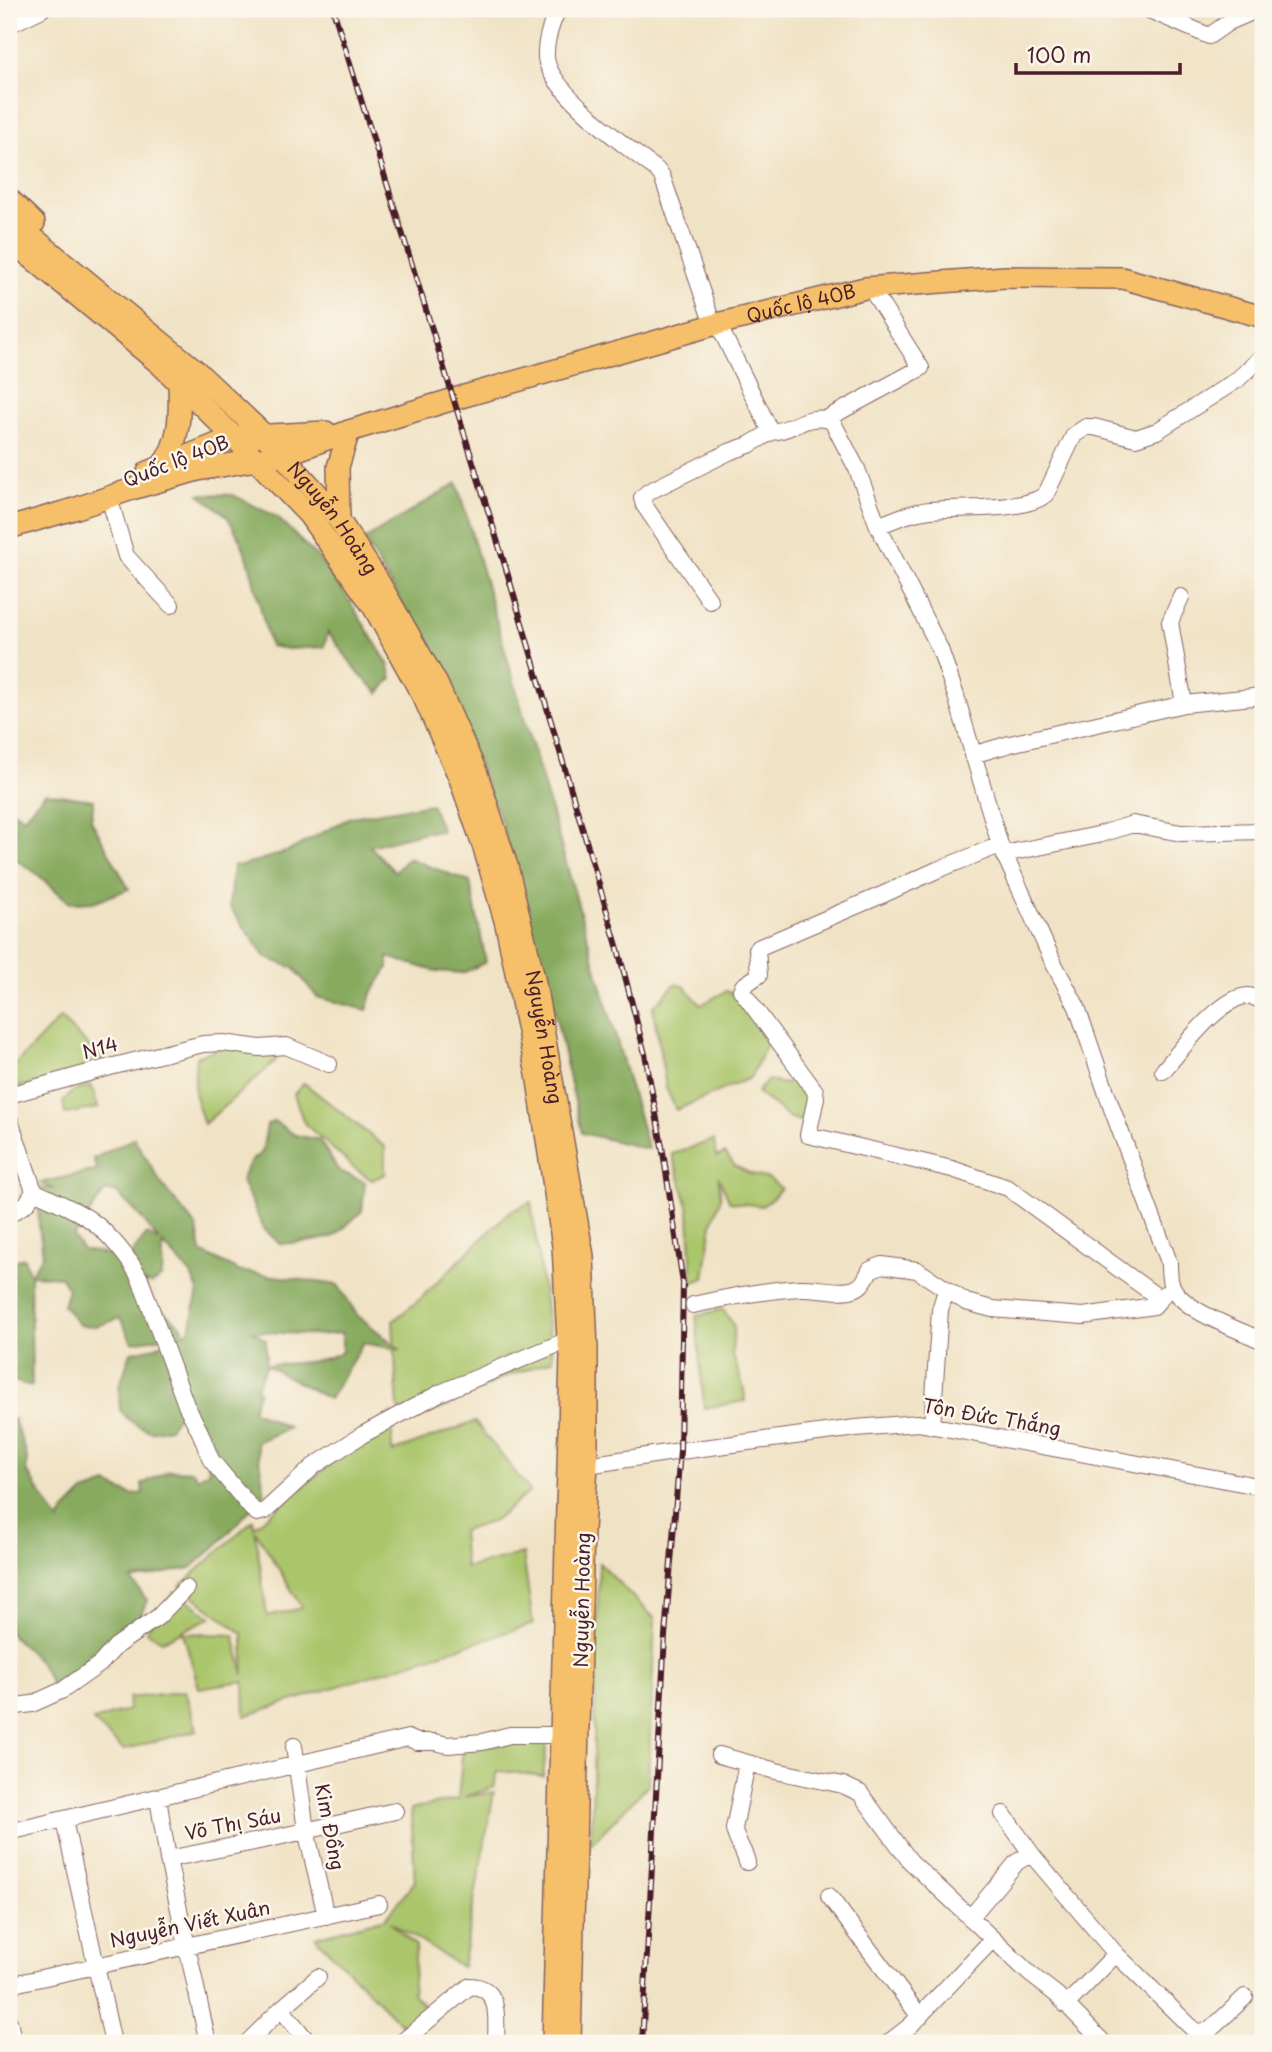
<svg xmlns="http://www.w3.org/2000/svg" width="1272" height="2052" font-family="'Playpen Sans',sans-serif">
  <rect width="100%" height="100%" fill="#fbf7ec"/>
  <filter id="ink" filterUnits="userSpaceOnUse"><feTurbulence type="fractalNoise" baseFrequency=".0143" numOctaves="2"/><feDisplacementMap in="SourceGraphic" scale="14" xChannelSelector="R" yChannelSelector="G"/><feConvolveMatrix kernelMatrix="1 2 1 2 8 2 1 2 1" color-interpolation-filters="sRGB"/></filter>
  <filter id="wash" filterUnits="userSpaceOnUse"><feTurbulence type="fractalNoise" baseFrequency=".00686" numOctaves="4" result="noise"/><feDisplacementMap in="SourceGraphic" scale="28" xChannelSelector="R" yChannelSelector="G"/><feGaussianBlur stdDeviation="1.57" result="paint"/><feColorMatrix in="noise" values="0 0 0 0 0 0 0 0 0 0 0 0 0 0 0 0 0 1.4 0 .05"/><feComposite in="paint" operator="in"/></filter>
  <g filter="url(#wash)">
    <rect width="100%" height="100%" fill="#f0e2c4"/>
    <path fill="#aac56b" stroke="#7a724b" stroke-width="2" fill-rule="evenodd" d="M675 984 684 986 701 1005 726 991 737 995 769 1040 750 1078 676 1110 666 1088 653 1007Z
      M60 1018 110 1067 15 1088 11 1069Z
      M270 1042 276 1061 204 1124 194 1093 196 1057 227 1045Z
      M796 1075 813 1086 803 1122 788 1117 757 1092 768 1080 784 1084Z
      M304 1083 385 1147V1174L372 1180 353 1167 304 1123 294 1094Z
      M91 1085 98 1108 65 1114 63 1102 72 1092Z
      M714 1140 716 1157 725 1153 735 1166 751 1174 769 1179 781 1188 771 1200 762 1206 730 1202 718 1176 721 1198 712 1223 704 1278 692 1283 689 1210 672 1154Z
      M531 1202 553 1360 502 1378 447 1406 418 1418 398 1410 393 1321 419 1300 509 1212Z
      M723 1309 734 1326 732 1353 744 1389 745 1401 704 1408 696 1316Z
      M392 1413V1452L475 1422 530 1491 494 1521 462 1531 465 1568 523 1554 533 1624 245 1716 244 1681 199 1688 183 1633 234 1635 244 1675 243 1634 180 1586 253 1520 254 1527ZM255 1530 302 1607V1608L267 1616Z
      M599 1563 655 1619 648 1785 591 1844Z
      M175 1591 211 1617 162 1641 146 1631Z
      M185 1691 197 1730 123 1750 93 1721 128 1710 129 1698Z
      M547 1741 543 1776 498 1771 494 1787 464 1797 494 1792 462 1967 390 1922 416 1946 412 1994 428 2008 406 2029 315 1937 386 1918 415 1881 411 1809 458 1799 463 1747Z"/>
    <path fill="#87aa5f" stroke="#686445" stroke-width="2" fill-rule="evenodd" d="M457 483 648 1149 582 1133 554 1009 502 824 438 664 364 540Z
      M199 494 233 495 277 517 319 559 347 597 388 664 392 678 379 693 360 675 328 632 324 647 288 649 270 646 249 562 241 541 227 516Z
      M45 793 94 800 91 820 129 889 93 902 70 903 36 873 9 855V808L23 818Z
      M431 804 442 831 425 832 370 846 395 872 408 858 470 882 486 962 463 973 435 971 388 957V968L372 993 367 1010 317 997 294 968 265 957 229 906 233 865 241 866 289 851 351 817Z
      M274 1121 295 1135 319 1140 339 1171 365 1182 362 1211 335 1236 314 1241 280 1244 264 1229 241 1180 251 1161 262 1152 267 1125Z
      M134 1138 163 1186 197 1228 201 1252 238 1271 338 1285 357 1315 401 1350 363 1343 329 1399 266 1365 256 1389 259 1391 252 1410 289 1428 256 1442C260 1460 261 1476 265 1494L218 1544 191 1568 131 1580 147 1600 140 1617 59 1698 38 1660 9 1633V1418L14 1419 27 1457 26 1470 59 1522 63 1513 84 1492 107 1484 132 1495 143 1493 142 1484 170 1470 193 1471 198 1478 209 1470 200 1422 178 1416 169 1428 151 1432 130 1421 120 1410 119 1388 131 1352 156 1347 178 1335 132 1342 120 1318 97 1326 79 1325 63 1305 68 1289 61 1277 30 1275 32 1386 9 1380V1271L13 1261 24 1258 30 1274 43 1255 39 1227 37 1188 55 1189 39 1183 97 1170 93 1159ZM105 1191 116 1192 138 1214 160 1242 147 1234 128 1258 83 1250 73 1237ZM163 1244 191 1274 198 1291 190 1330 182 1334 183 1327 155 1305 144 1282 152 1284 162 1277ZM252 1331 317 1335 342 1333V1352C319 1364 292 1363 266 1365V1340Z"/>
  </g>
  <g filter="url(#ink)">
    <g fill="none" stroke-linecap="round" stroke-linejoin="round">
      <defs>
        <path id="minor" d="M558 9C552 22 545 42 546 57 547 89 630 150 656 169L662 176 713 325
          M1147 9 1209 36 1229 22 1259 9
          M9 25 42 9
          M718 324 771 432C793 431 807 412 832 421L857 469 878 526 940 649 956 696 1000 845 1055 966 1077 1007 1111 1106 1169 1262C1169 1268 1169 1277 1171 1284 1181 1311 1238 1329 1263 1341
          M826 419 921 368 870 287
          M109 497 126 556 171 605
          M878 526C895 519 911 512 930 510 958 507 1026 512 1046 494L1074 435 1086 427H1094L1136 438 1157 431 1237 380 1263 356
          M1181 597 1170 622 1184 704
          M710 601 644 505 642 498 648 492 729 452 749 445 771 432
          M972 755 1010 744 1184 704 1263 696
          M1000 845 937 870 884 894 760 947 757 949 759 975 743 986 741 990 815 1091 816 1098 808 1135 952 1169 1008 1188 1152 1293 1159 1300
          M1004 854 1098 835 1133 824 1181 833 1263 831
          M1163 1071C1180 1051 1221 996 1248 996 1254 996 1258 999 1263 1002
          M9 1095 110 1067 203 1044 223 1043 260 1048 286 1046 329 1064
          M9 1118 34 1191 27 1203 9 1215
          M34 1191C52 1200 73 1208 89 1219 107 1231 131 1260 140 1279L186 1405 200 1432 211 1460 252 1509 257 1513 265 1511 314 1466 362 1435 440 1393 568 1340
          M693 1305C729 1297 764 1290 800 1288 816 1287 839 1294 854 1289 863 1286 866 1278 870 1270L882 1265 917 1270 966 1302 992 1309 1083 1316 1154 1306 1164 1294
          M932 1426 940 1310 946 1290
          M587 1465 680 1451 856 1428 918 1423 1263 1487
          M9 1707 32 1704 63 1690 100 1664 116 1646 158 1617 186 1588
          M294 1746 306 1830 326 1916
          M719 1755 776 1771 843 1785 860 1793 910 1861 1030 1974 1057 1995 1104 2043
          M158 1798 168 1859 208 2043
          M1003 1814 1033 1856
          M64 1820 113 2043
          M9 1832 408 1738 417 1742H435L448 1745 482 1742 510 1735H561
          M168 1859 269 1839 395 1811
          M747 1862C744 1850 736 1841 734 1829L747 1763
          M829 1896 920 2017
          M970 1918 1017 1862 1029 1855 1033 1856 1116 1954 1195 2031 1205 2032 1211 2029 1245 1997
          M9 1985 379 1904
          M1066 2005 1116 1954
          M281 2009 309 2043
          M9 2022 14 2043
          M247 2043 281 2009 318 1977
          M401 2043 470 1986C502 1987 496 2020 496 2043
          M888 2043 910 2026 993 1939"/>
        <g id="highway">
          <path d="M9 199 34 223"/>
          <path id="s1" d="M9 218 194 369 265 436 316 492 339 520 377 579 437 684 477 774 507 866 534 978 583 1256 587 1350V1465L583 1530 570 2043"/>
          <path d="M9 239 160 364 234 437 309 515 373 606 425 700 460 779 484 848 506 924 537 1074 563 1246 568 1340 571 1354 553 2043"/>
          <path d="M161 467C181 442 180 413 179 383"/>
          <path d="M148 472 234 437 326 432"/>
          <path d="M339 520 338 467 349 431"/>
          <path id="s2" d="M9 528 77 508 132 489 198 470 284 455 349 431 454 399 713 325 865 288 1005 277 1122 278 1263 317"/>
        </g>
      </defs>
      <use href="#minor" stroke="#846361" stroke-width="18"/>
      <use href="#highway" stroke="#846361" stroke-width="24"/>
      <use href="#minor" stroke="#fff" stroke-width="16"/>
      <use href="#highway" stroke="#f6c06b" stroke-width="21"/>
      <defs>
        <path id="rail" d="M333 9 507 572 618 949 645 1054 663 1152 683 1283 680 1451 665 1636 642 2043"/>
      </defs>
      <use href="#rail" stroke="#4a1f2b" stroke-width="6"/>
      <use href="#rail" stroke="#fbf7ec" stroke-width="3.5" stroke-dasharray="10" stroke-linecap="butt"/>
    </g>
  </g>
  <g text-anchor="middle" stroke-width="5" stroke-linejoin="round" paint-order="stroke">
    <g font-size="19" fill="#4a1f2b" stroke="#fbf7ec">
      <text dy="7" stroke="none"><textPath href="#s2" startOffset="824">Quốc lộ 40B</textPath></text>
      <text transform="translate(176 461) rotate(-21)" y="7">Quốc lộ 40B</text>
      <text dy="7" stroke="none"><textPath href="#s1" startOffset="443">Nguyễn Hoàng</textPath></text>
      <text dy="7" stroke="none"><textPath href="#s1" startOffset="1010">Nguyễn Hoàng</textPath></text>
      <text transform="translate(100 1048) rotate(-15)" y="7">N14</text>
      <text transform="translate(992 1417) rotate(10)" y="7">Tôn Đức Thắng</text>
      <text transform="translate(582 1600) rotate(-89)" y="7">Nguyễn Hoàng</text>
      <text transform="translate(233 1824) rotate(-11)" y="7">Võ Thị Sáu</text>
      <text transform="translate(330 1827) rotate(79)" y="7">Kim Đồng</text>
      <text transform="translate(190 1924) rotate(-12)" y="7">Nguyễn Viết Xuân</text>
    </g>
  </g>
  <rect width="1272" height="2052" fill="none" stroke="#fbf7ec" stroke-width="35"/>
  <path d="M1016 63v10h164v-10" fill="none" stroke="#4a1f2b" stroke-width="3.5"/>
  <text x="1027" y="63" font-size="21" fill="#4a1f2b" stroke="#fbf7ec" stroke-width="5" paint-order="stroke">100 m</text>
</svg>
